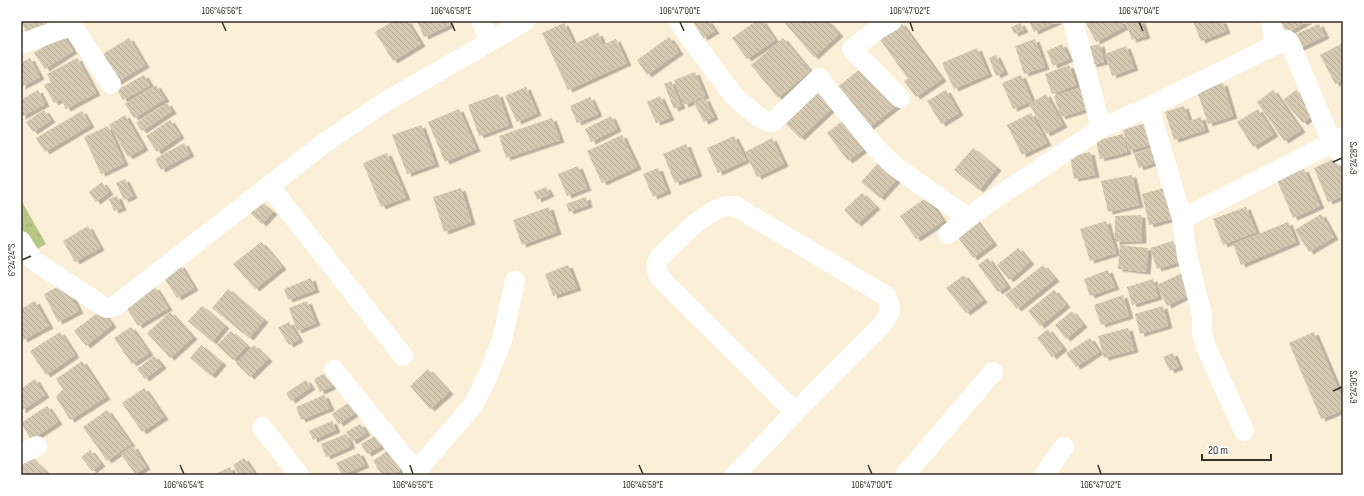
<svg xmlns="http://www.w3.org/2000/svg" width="1364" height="496" font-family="'Sofia Sans Condensed',sans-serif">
  <defs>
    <pattern id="grass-tufts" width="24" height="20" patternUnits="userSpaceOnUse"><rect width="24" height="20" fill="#b8c786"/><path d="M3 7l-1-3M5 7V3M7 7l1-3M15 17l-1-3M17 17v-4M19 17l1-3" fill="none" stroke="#9fab74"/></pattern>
    <pattern id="building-back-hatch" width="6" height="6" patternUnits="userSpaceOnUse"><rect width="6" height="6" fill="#d5c9b2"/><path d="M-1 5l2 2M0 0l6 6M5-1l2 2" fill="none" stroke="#b7ad99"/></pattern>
    <filter id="shadow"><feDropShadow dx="4.5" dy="2.5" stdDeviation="0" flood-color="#0004"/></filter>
  </defs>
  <rect width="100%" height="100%" fill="#fbefd7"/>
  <path fill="url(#grass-tufts)" d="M21 200 46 244 21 259Z"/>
  <path fill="url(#building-back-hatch)" filter="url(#shadow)" d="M21 21H42L44 25 27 34Z
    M393 21H407L421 44 393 61 375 32Z
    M417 21H448L450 25 424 37Z
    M693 21H708L715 31 703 38Z
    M756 21H762L775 40 747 59 732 38Z
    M783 21H827L839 34 814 57Z
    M1029 21H1059L1034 32Z
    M1085 21H1121L1124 27 1096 42Z
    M1132 21H1141L1146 36 1132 40 1126 23Z
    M1193 21H1222L1226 31 1201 41Z
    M1282 21H1308L1287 33 1281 22Z
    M564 23 574 44 598 33 603 45 616 39 627 63 568 90 542 33Z
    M901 23 942 79 916 97 904 81 908 79 879 38Z
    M1020 23 1024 30 1014 34 1011 27Z
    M1319 24 1325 36 1298 49 1292 36Z
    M63 35 73 51 45 69 34 53Z
    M669 37 679 52 647 75 637 60Z
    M129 38 145 65 114 84 98 57Z
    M783 38 810 71 778 98 751 65Z
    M1035 39 1045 67 1024 74 1015 46Z
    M1343 43V80L1335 84 1320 55Z
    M1062 44 1069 59 1053 66 1047 51Z
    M1100 44 1104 62 1092 65 1088 47Z
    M1126 46 1134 68 1112 76 1105 54Z
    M977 48 988 74 954 89 942 63Z
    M996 55 1004 72 996 76 989 58Z
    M30 58 40 77 21 87V63Z
    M77 58 96 93 66 109 61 99 54 103 44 85 51 82 47 74Z
    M1069 65 1076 85 1052 94 1045 74Z
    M864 66 896 106 867 129 835 89Z
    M695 72 705 96 684 105 674 80Z
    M144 75 150 85 123 100 117 90Z
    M1021 75 1032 101 1013 109 1002 83Z
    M671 81 681 106 674 109 664 84Z
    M1223 83 1233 116 1208 124 1197 91Z
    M156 85 165 99 134 118 125 104Z
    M1086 86 1093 107 1061 117 1054 96Z
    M526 87 537 113 517 122 505 96Z
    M817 87 835 105 800 138 782 120Z
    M38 90 45 104 21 117V100Z
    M946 90 959 113 941 124 927 101Z
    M1273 90 1301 130 1284 141 1257 102Z
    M1296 90 1316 112 1303 123 1283 100Z
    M498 94 509 125 479 136 468 105Z
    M1046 94 1063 125 1046 134 1029 104Z
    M660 96 670 118 656 123 647 102Z
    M590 97 598 114 577 123 570 106Z
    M705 98 714 117 704 122 694 103Z
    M167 103 172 111 142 131 136 123Z
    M1184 106 1189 121 1201 117 1205 130 1174 140 1165 112Z
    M459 109 476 149 445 162 428 122Z
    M1258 109 1274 134 1253 147 1237 122Z
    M44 110 51 120 33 132 26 122Z
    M82 111 90 125 45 152 36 138Z
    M1031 113 1047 143 1022 155 1007 125Z
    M125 115 144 148 128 157 109 125Z
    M611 116 617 129 591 142 585 129Z
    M552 118 560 140 506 158 499 136Z
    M845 119 867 147 848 161 827 133Z
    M170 120 180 136 157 152 146 136Z
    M1149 122 1155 143 1129 151 1123 130Z
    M421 125 435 164 407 174 392 135Z
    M108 126 124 163 101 174 84 137Z
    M1123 134 1127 152 1100 159 1096 141Z
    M622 135 637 167 602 183 587 151Z
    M734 136 746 160 718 173 707 148Z
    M772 138 784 164 757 177 745 152Z
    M184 143 190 154 161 170 155 159Z
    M686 144 698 174 675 183 663 154Z
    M1154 147 1159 161 1139 168 1134 154Z
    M973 148 997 168 979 190 954 170Z
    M1090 152 1095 175 1074 179 1070 157Z
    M387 153 406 197 381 207 363 163Z
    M1336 158 1343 176V196L1328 202 1314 168Z
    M879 162 898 178 880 198 861 182Z
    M578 166 587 188 567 196 558 174Z
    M658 168 667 191 653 197 643 174Z
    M1304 169 1320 206 1293 218 1277 180Z
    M1132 175 1139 205 1108 212 1101 181Z
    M125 179 133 196 124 200 116 183Z
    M102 182 109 192 96 202 89 192Z
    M546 187 550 194 537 200 534 192Z
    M461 188 471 222 444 232 433 197Z
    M1164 188 1171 219 1149 225 1142 194Z
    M862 193 876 207 857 224 844 210Z
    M117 196 122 208 114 211 109 199Z
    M586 197 588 205 569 212 566 204Z
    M927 197 943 221 916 239 900 216Z
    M259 201 273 212 262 224 249 212Z
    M549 207 557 232 522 245 513 220Z
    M1246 207 1256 232 1223 245 1213 219Z
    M1321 214 1334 237 1309 252 1295 230Z
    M1141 215 1142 241 1115 242V216Z
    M975 219 993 243 973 258 955 233Z
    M1106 221 1116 253 1090 261 1080 229Z
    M1288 222 1296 242 1241 265 1233 244Z
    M88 226 100 248 75 262 63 241Z
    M1173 241 1180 262 1157 269 1150 248Z
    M261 242 282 267 255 289 233 264Z
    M1120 245 1148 248 1146 272 1118 269Z
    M1018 248 1030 262 1009 280 997 265Z
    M988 258 1007 286 998 292 978 265Z
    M180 265 194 288 177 298 163 276Z
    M568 265 577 288 553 296 545 274Z
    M1043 265 1055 279 1017 309 1005 295Z
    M1108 270 1115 287 1090 296 1084 279Z
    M1182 273 1192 293 1167 306 1157 285Z
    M964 275 983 300 966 313 946 288Z
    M311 278 315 290 288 300 284 289Z
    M1153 279 1158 297 1132 305 1127 287Z
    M65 283 79 311 58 322 44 294Z
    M155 287 168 308 138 326 125 306Z
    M228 289 264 320 249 338 212 308Z
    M1054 290 1066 305 1040 326 1028 311Z
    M1123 295 1129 316 1101 325 1094 305Z
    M35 301 49 326 23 340 21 335V309Z
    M307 301 316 323 297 331 289 308Z
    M202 306 225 326 212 342 188 321Z
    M1163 306 1168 326 1140 334 1135 314Z
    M101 310 112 325 86 346 74 331Z
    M1072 311 1083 325 1066 339 1055 325Z
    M170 312 193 337 170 358 147 333Z
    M289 322 299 339 289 345 278 328Z
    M131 327 149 353 132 364 114 338Z
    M1128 328 1134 350 1104 358 1098 336Z
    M1048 329 1063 348 1052 357 1037 338Z
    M231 331 247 346 233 360 217 345Z
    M60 332 75 355 46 375 30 351Z
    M1314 332 1343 400V410L1321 419 1289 343Z
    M1090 338 1099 352 1076 367 1066 353Z
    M201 345 222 363 211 376 190 358Z
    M254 345 268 359 250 377 236 363Z
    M1173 353 1179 367 1170 371 1163 357Z
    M154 356 162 366 145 379 137 369Z
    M82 361 106 397 70 420 56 397 63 389 56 379Z
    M428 369 449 392 430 409 410 386Z
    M326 373 333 386 320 392 314 379Z
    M35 379 45 395 21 411V389Z
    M306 380 311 387 291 401 286 393Z
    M144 388 164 417 142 432 122 403Z
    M324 395 330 408 301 420 296 407Z
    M351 401 358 411 339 424 332 414Z
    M47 406 58 422 31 440 21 423Z
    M107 410 131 444 107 461 83 427Z
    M332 421 336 430 313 440 309 431Z
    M360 424 366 433 352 442 346 432Z
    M346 434 351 446 326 457 321 444Z
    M375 436 381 446 367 454 361 444Z
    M133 446 146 467 135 474 121 454Z
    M90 450 101 464 92 471 81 457Z
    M387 451 400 470 392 475H382L373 461Z
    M359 453 365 465 342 475 336 463Z
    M29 456 49 475H21V465Z
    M244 458 254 473 251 475H239L233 465Z
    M230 467 233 475H213Z"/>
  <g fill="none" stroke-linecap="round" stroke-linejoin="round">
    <path stroke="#fff" stroke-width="20" d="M481 21 490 41
      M678 21 734 96 756 115 764 120 773 122 819 78 876 148 893 165 968 218
      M892 21 877 30 852 49 900 98
      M1073 21 1101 128
      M1271 21 1275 45
      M21 44 67 27H72L76 31 111 84
      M1149 107 1182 219 1187 256 1202 315V332L1205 345 1244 431
      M270 187 403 356
      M1182 219 1343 137
      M948 234 985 205 1101 128 1149 107 1275 45 1287 40 1290 43 1332 143 1343 156
      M21 241 33 260 106 308 115 306 323 144 382 104 525 21
      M334 370 416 472
      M262 427 299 475
      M21 454 37 446
      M413 475 474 404 488 375 502 340 515 281
      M735 475 795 412 882 325C890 314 893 310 886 296L735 206C731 206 726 206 722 207 699 216 677 241 659 258 655 266 656 273 662 280L795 412
      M905 475 993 372
      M1044 475 1064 447"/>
  </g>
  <path fill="none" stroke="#363229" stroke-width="1.5" d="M222 22 226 31M451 22 455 31M680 22 684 31M910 22 913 31M1139 22 1143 31M1333 162 1342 158M22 260 31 256M1333 391 1342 387M180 465 184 474M410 465 413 474M639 465 643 474M868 465 872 474M1098 465 1101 474"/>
  <rect width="1364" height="496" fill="none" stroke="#ffffff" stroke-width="44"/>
  <path d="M1202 454v6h69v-6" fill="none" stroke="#363229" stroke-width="2"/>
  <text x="1208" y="454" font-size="12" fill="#363229" stroke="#ffffff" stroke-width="3" paint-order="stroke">20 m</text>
  <rect x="22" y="22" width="1320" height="452" fill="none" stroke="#363229" stroke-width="1.5"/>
  <g font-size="10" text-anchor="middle" fill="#363229">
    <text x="222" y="14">106°46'56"E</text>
    <text x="451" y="14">106°46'58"E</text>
    <text x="680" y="14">106°47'00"E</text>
    <text x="910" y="14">106°47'02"E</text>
    <text x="1139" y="14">106°47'04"E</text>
    <text transform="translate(1353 158) rotate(-90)" y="4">6°24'28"S</text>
    <text transform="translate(11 260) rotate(-90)" y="4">6°24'24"S</text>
    <text transform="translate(1353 387) rotate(-90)" y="4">6°24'30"S</text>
    <text x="184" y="488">106°46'54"E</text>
    <text x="413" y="488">106°46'56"E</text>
    <text x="643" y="488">106°46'58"E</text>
    <text x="872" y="488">106°47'00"E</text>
    <text x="1101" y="488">106°47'02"E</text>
  </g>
</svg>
